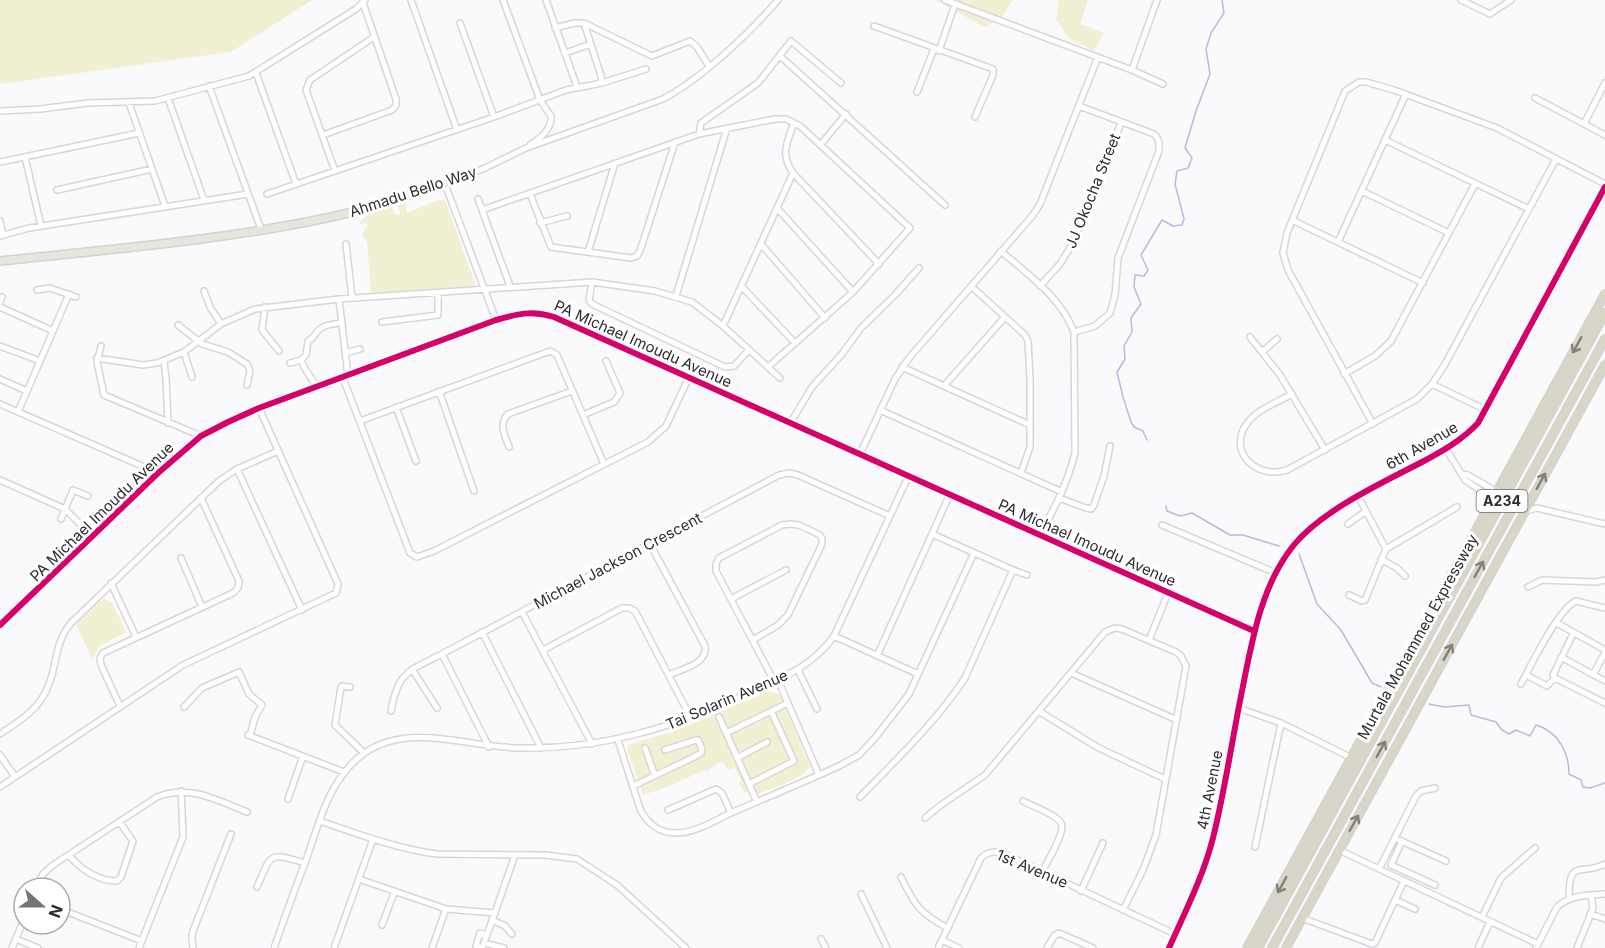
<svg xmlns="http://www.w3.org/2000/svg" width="1605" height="948" font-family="Inter,sans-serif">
  <rect width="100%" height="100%" fill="#faf9fc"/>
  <path fill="#f2f0d2" d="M0 0H312L231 52 0 84Z
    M935 0H1013L1002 17 985 27Z
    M1059 0H1088L1080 24 1104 33 1094 51 1069 38 1056 20Z
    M439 200H444L448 208 476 286 371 293 367 242 362 235 367 226V223L361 224 360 222 370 212 391 206 396 215 400 214 397 204 406 201 407 213Z
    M103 599 109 601 113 604 126 632 100 646 92 659 76 624Z
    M770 691 780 695 810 767C800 781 767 790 751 796L748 791 745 793 739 784 741 780 735 768 728 770 723 762H720L707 771 705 770 664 788 643 795 628 752 627 747 630 744 672 732Z"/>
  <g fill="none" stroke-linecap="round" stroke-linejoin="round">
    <path stroke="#c7b4dc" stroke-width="1.5" d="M1147 440 1143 431 1134 427 1131 422 1123 397 1117 372 1125 359 1124 346 1132 332 1131 318 1141 304 1134 287 1135 275 1144 276 1148 270 1141 255 1162 220 1173 226 1182 225 1184 219 1175 184 1177 171 1188 168 1192 158 1185 148 1196 111 1210 74 1206 49 1211 33 1224 13 1222 0
      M1166 506 1167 511 1180 516 1192 513 1230 535H1243L1279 546
      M1299 554 1317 604 1341 630 1372 683 1381 687
      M1429 704 1444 707 1469 705 1471 715 1496 722 1502 730 1509 734 1516 730 1530 736 1536 725C1558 731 1569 753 1569 774L1581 780 1583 787 1590 788 1605 783"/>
    <defs>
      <path id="minor" d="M411 0 457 130
        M503 0 540 100 551 116C552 130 540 138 530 145
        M546 0 577 87
        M945 0 1132 70 1157 0
        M1461 0 1490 14 1511 0
        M460 23 494 117
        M874 26 993 69V75L975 117
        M555 28 575 23H584L652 56 690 41 697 47 709 66
        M939 51 955 4
        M565 53 591 44
        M780 56 945 205
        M1132 70 1163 84
        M256 73 296 184
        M602 83 646 69
        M209 86 261 229
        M917 92 934 49
        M168 98 204 200
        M1535 98 1605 135
        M129 103 165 206
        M0 111 40 109 88 103 155 101 249 76 356 9 365 0
        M1584 124 1605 83
        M699 134 701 123 758 83 791 41 841 83
        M323 135 392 110 396 105V99L363 3
        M1385 140 1529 209
        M821 144 846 114
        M25 157 41 226
        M0 162 139 133
        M335 171 306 90 310 80 374 37
        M793 173 879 264
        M57 190 152 169
        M1362 191 1449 233
        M267 194 494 117 566 90 602 83 601 76 584 23
        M530 194 551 247 631 258 637 256 640 251 675 142
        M478 199 510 286
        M777 208 853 292
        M482 210 699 134 775 119H786L800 126 910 228 853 292 768 367
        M1292 220 1423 283
        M0 221 3 235
        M540 223 567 216
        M0 236 29 228 248 194
        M1338 242 1406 94
        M346 244 352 298
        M761 244 825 318
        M1001 251C1028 275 1061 297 1074 332L1075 453C1068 482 1054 509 1040 535
        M588 252 615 163
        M592 282 589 300 592 304 725 367 734 366 749 350
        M971 286 1025 335 1028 341 1030 379V447L1021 473
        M1040 286 1060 264 1073 243 1121 123
        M742 287 795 343
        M37 290 50 288 76 297
        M204 291 210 307 221 324
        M676 296 727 128
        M339 299 348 376
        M0 302 2 297
        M0 307 53 331
        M265 307 262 330 279 351
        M496 320 445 184 485 168 526 148 663 99C701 79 750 33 778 0
        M382 322 438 315V293
        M178 325 202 344 228 352 247 364 250 371 247 385
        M723 326 793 173C780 154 787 143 794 123
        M1074 332 1095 326 1110 313 1115 295 1118 258 1159 151C1159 143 1160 140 1154 134L1079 106
        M1250 337 1280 375 1325 450
        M0 346 40 361
        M101 346 97 362 104 395 201 436
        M184 352 192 377
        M1262 352 1277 339
        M345 353 360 349
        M97 358 143 365 157 363 184 352 221 324 255 309 339 299 592 282 655 291 692 302 723 326 780 378
        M301 360 306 355 308 341C314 338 314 335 318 331 324 324 334 324 342 323
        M164 361 166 379 168 423
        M290 363 301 360 304 367 317 387
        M902 367 1030 425
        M1344 374 1375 356 1391 341 1475 184
        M343 378 410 553 417 557 434 551 648 442 666 426 689 377
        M0 379 27 391
        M1432 384 1486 410
        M944 386 1005 317
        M439 391 474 491
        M1292 394C1278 402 1258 409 1248 422 1226 450 1255 480 1287 470L1417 399 1432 384 1444 366 1556 159
        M0 404 158 473
        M396 407 416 461
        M880 410 1062 492
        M18 412 69 294
        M583 415 614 402 620 393 606 361
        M360 421 550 351 557 355 604 464
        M791 422 812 387 842 354 861 328 896 294 919 268
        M1373 424 1288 270 1283 253 1287 233 1345 91 1359 82H1366L1394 90 1497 128 1605 184
        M509 447C505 435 498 425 508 414L572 391
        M1446 449 1465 480 1493 499
        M860 454 895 379 909 358 1033 215 1040 204 1098 57
        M237 469 302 610
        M1462 474 1468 475 1497 492
        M0 480 65 509 92 536
        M1358 496 1386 549
        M1059 498 1086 508 1091 509 1094 505 1104 476 1110 446
        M1526 511 1537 508 1605 524
        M61 519 73 490 88 496
        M1348 524 1366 511
        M1162 525 1276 573
        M650 544 705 646C708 664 682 669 669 675
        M181 558 202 607
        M1381 559 1397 568 1405 576
        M1013 570 1027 575
        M111 583 136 637
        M1528 587 1542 580 1596 582 1605 580
        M1349 595 1362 601 1365 600 1386 549 1457 507
        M731 599 786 570
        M522 612 592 744
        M1557 623 1605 650
        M0 625 158 473 201 436 228 422 259 408 496 320C517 314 532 310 554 317L1254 631
        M482 632 541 748
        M1573 634 1553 675 1555 678 1605 703
        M834 636 918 674
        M753 640 778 625 788 615 822 544V539L820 535 799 525 790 524 782 525 719 558 716 564V571L774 681
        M1149 640 1168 593
        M543 650 622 608H629L635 611 691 718
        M877 656 950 494
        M1561 657 1605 681
        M412 669 437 708
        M798 670 817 709
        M1071 673 1177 720
        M1526 675 1547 686 1555 678
        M1593 675 1605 652
        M778 680 819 775
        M1521 684C1531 665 1559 608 1576 601L1605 608
        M350 687 342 686 341 687 335 725 364 753
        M120 706 101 665 100 658 103 653 233 593 238 588 239 581 201 498
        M184 707 202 688 239 672 249 694 262 705 255 717 250 736
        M1238 708 1281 723 1352 758
        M391 711C398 671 409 671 442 654
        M1040 712 1099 748 1165 779
        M719 717 757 802
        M726 733 788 703
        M0 734C20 721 41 708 49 684 58 661 54 644 71 623L219 481 237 469 278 451
        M248 735 344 772
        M618 740 640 809C647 823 659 833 676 833 695 833 716 820 733 812 768 797 804 782 839 766L859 755 875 738 909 694 974 553
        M489 747 442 654 779 475 789 473 798 475 890 516
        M645 748 655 776
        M0 755 15 777
        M737 758 767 742
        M749 784 794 761 771 711
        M633 786 692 758 701 753 702 749 698 740H696L665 750
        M0 787 183 665 336 593 338 584 259 408
        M860 797C897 759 936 722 965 678L1013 570 932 534
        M288 799 303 756
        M1023 801C1032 806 1057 815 1061 823 1066 832 1047 862 1042 872
        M668 810 716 789 722 793 731 813
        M925 818 941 805 985 775 1105 632 1115 628 1122 629 1176 652 1181 656 1186 666 1156 835 1143 870 1123 910
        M320 821C358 834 397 849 437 854L545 855 577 859 617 885 686 948
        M1399 840 1446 861
        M1402 841 1391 865 1435 885
        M1255 847 1281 723
        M1339 850 1538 944
        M69 855C80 869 98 881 117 881L121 877 133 841 120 823
        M1379 869 1416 796 1421 791 1435 788
        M901 877C914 904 920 914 948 928
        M359 879 446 909 495 913
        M1404 881 1395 900 1415 909
        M257 887C272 853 268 852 305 863
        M36 888 43 874 53 865 157 797C189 784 217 800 247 812
        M1081 891 1103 843
        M861 894 887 948
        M1569 899C1569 856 1580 877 1605 864
        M60 909 142 941
        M1590 914 1605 919
        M1482 917 1501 878 1535 848
        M1302 918 1372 944 1375 943 1395 900
        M492 920 505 926 512 934
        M382 925 394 893
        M487 935 480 933 476 946 482 948C494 917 504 886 515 855
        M16 939 38 948
        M821 939 826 948
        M942 940 959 948
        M484 943 504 948
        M12 948 24 919
        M139 948 183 837 181 791
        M193 948 192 937 193 931 231 834
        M274 948C284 920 294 891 305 863 318 827 327 785 357 759 402 719 465 747 518 748 602 750 674 727 749 693 782 678 813 666 834 636L909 475
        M334 948 373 839
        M432 948 446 909
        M938 948 981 858C991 849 997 852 1009 856L1175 934
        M1047 948 1054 936 1059 933 1093 948
        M1169 948C1185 912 1203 877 1213 838 1225 790 1232 740 1242 691 1252 641 1261 586 1293 546 1322 510 1382 483 1422 462 1443 451 1462 440 1478 423L1605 187
        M1478 948 1490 922
        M1536 948 1557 907C1570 895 1588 895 1605 894
        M1577 948 1593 908 1591 895"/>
      <path id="major" d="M0 261C113 249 229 240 340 215 375 207 410 195 445 184"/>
      <path id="highway" d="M1247 948 1605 294
        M1258 948 1605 313
        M1272 948 1605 339
        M1286 948 1605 365"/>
    </defs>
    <use href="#minor" stroke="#d8d6da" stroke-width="8"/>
    <use href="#major" stroke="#d4d2d5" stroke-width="10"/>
    <use href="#highway" stroke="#d4d2d5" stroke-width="10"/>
    <use href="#minor" stroke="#fefeff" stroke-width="5"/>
    <use href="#major" stroke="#e7e6dd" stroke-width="7"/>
    <use href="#highway" stroke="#d8d6c6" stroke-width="8"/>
    <defs>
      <path id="cycleway" d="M0 625 158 473 201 436 228 422 259 408 496 320C517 314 532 310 554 317L1254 631
        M1169 948C1185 912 1203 877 1213 838 1225 790 1232 740 1242 691 1252 641 1261 586 1293 546 1322 510 1382 483 1422 462 1443 451 1462 440 1478 423L1605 187"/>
    </defs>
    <use href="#cycleway" stroke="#fff" stroke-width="10"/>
    <use href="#cycleway" stroke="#d6006c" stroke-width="6"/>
  </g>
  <defs><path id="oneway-shaft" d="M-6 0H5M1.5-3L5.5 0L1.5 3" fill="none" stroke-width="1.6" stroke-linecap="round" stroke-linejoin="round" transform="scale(1.5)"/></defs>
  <g stroke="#83817c">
    <use href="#oneway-shaft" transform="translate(1577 345) rotate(119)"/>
    <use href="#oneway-shaft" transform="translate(1541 481) rotate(-61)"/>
    <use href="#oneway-shaft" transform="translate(1479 569) rotate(-61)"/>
    <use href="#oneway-shaft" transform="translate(1448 652) rotate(-61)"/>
    <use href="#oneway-shaft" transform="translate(1381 749) rotate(-61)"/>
    <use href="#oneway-shaft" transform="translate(1354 823) rotate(-61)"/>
    <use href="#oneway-shaft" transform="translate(1282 885) rotate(119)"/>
  </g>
  <g text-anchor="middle" stroke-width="6" stroke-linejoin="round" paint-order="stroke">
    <rect fill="#fff" stroke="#6d6b6f" stroke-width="1.5" x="1476.5" y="490" width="51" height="22" rx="4.5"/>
    <g font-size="14" font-weight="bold" fill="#2e2c31">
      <text x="1502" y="506">A234</text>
    </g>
    <g font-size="15" fill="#2e2c31" stroke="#fff">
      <text transform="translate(1093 191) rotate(-68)" y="5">JJ Okocha Street</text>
      <text transform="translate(413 192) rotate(-18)" y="5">Ahmadu Bello Way</text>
      <text transform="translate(643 344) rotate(24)" y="5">PA Michael Imoudu Avenue</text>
      <text transform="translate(1422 446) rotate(-30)" y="5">6th Avenue</text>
      <text transform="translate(102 512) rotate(-44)" y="5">PA Michael Imoudu Avenue</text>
      <text transform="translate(1087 543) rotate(24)" y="5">PA Michael Imoudu Avenue</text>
      <text transform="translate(618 561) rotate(-28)" y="5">Michael Jackson Crescent</text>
      <text transform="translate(1418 637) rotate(-61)" y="5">Murtala Mohammed Expressway</text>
      <text transform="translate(727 700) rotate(-23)" y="5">Tai Solarin Avenue</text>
      <text transform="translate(1210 790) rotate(-79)" y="5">4th Avenue</text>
      <text transform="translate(1032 869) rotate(23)" y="5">1st Avenue</text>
    </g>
  </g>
  <g transform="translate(42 906) rotate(111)"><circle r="28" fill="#ffffff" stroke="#ababad" stroke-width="1.5"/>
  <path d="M0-4.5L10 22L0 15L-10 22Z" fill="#757478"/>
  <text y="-9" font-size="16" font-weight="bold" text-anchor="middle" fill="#2e2c31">N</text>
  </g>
</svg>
